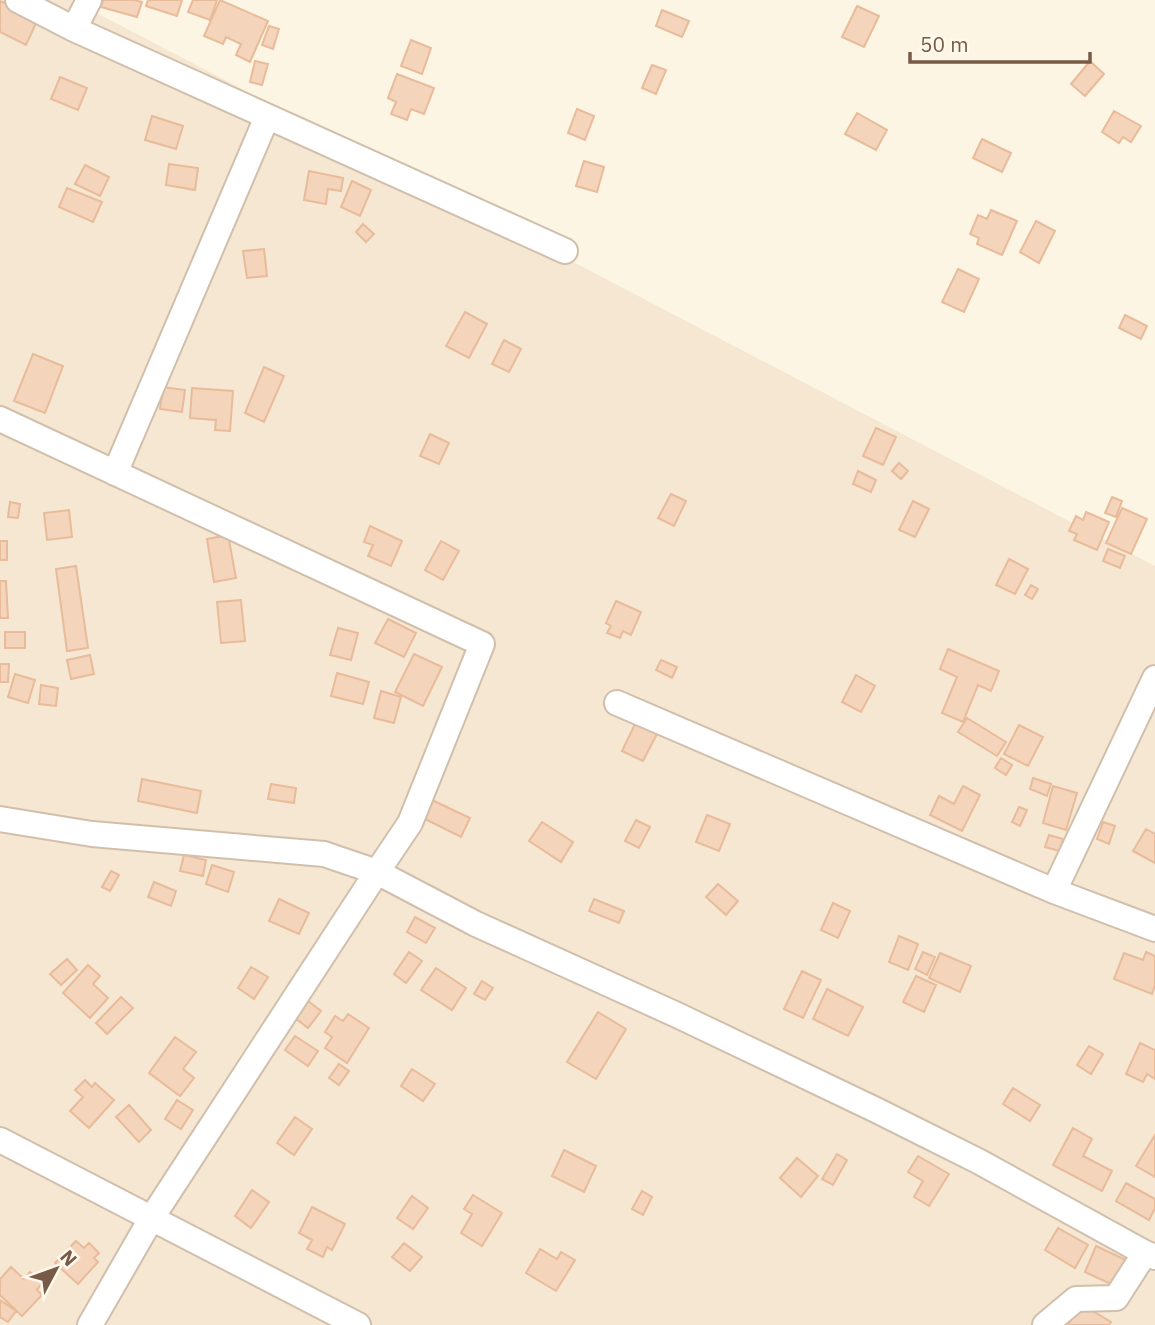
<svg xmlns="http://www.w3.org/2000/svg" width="1155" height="1325" font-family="'IBM Plex Sans',sans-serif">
  <rect width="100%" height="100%" fill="#fdf5e4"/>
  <path fill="#f5e7d2" d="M0 0H72L1155 566V1325H0Z"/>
  <path fill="#f4d4ba" stroke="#e8bb9a" stroke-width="2" d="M103 0H134L142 2 137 17 101 7Z
    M148 0H182L177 16 146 6Z
    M193 0H217L210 20 188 12Z
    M220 0 268 21 250 62 236 55 241 44 226 37 223 44 204 36Z
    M0 1 38 19 26 45 0 32Z
    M857 6 879 16 864 47 842 37Z
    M662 10 689 21 682 37 656 26Z
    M269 26 279 29 273 49 262 45Z
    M411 40 431 48 422 74 401 66Z
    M255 61 268 64 262 85 250 82Z
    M1090 61 1104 74 1085 96 1071 84Z
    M652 65 666 70 656 94 642 88Z
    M397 74 434 88 424 114 411 109 407 120 391 114 396 102 388 98Z
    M60 77 87 88 78 110 51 99Z
    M577 109 594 116 585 140 568 133Z
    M1114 111 1141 126 1131 142 1123 137 1119 143 1102 132Z
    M857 113 887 130 876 150 845 134Z
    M152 116 183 126 176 149 145 140Z
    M982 139 1011 153 1002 172 973 158Z
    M584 161 604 167 597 192 576 186Z
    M169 164 198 168 195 190 166 185Z
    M85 165 109 177 100 196 75 184Z
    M309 171 343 178 341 191 328 189 326 204 304 200Z
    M352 181 371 190 360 216 341 207Z
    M67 188 102 202 93 222 59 207Z
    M991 210 1017 221 1002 255 977 244 979 238 970 234 978 215 987 219Z
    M1036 221 1055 231 1039 263 1020 252Z
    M363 224 374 234 366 242 356 232Z
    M264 249 267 276 247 278 243 251Z
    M958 269 979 279 964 312 942 302Z
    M465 312 487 324 469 358 446 346Z
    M1125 315 1147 326 1141 339 1119 328Z
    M504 340 521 349 509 372 492 364Z
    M33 354 63 366 45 413 14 401Z
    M264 367 284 376 264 422 245 413Z
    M163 387 185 390 182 412 160 409Z
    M192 388 233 391 230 431 215 430 216 420 190 418Z
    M876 428 896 437 883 465 863 456Z
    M430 434 449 443 439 464 420 456Z
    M899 463 908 471 901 479 892 471Z
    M858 471 876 480 871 492 853 484Z
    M671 494 686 501 674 526 658 518Z
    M1112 497 1122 501 1116 517 1105 513Z
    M913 501 929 509 915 537 899 530Z
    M10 502 20 504 18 518 8 517Z
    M1122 508 1147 519 1131 554 1106 543Z
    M69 510 72 537 47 540 44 513Z
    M1086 512 1109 522 1097 550 1074 540 1077 534 1069 531 1076 516 1083 520Z
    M370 526 402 541 391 566 368 556 373 545 364 542Z
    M228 535 236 578 214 582 207 539Z
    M0 541H7V560H0Z
    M441 541 459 551 443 580 425 570Z
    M1108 549 1125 556 1120 568 1103 561Z
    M1009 559 1028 569 1015 594 996 585Z
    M76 566 88 648 67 651 56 569Z
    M0 581H6L8 618H0Z
    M1031 585 1038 589 1032 599 1025 595Z
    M241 600 245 641 221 643 217 602Z
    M616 601 641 612 631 635 623 631 620 638 607 633 611 626 606 623Z
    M388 619 416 633 404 657 375 643Z
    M338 628 358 633 351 660 330 655Z
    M5 632H25V648H5Z
    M948 649 999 671 991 691 978 685 963 722 942 713 957 677 940 669Z
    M414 654 442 667 423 706 395 692Z
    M90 655 94 674 71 679 67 660Z
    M661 660 677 667 672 678 656 670Z
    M0 664H9L8 682H0Z
    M337 673 369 682 363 704 331 696Z
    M15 674 35 680 28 703 8 697Z
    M856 675 875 686 861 712 842 702Z
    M41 685 58 688 56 706 39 704Z
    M381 691 401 697 394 723 374 718Z
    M967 718 1006 742 997 756 958 732Z
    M636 722 658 732 643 761 622 751Z
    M1019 725 1043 737 1028 766 1004 754Z
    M1001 758 1012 765 1006 775 995 768Z
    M1033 778 1051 784 1047 796 1030 789Z
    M142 779 201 791 197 813 138 801Z
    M271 784 296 788 294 803 268 799Z
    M963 786 980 795 962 831 930 815 939 796 954 804Z
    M1053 786 1077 793 1066 830 1043 823Z
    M432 800 470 818 461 837 423 818Z
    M1019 807 1027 810 1020 826 1012 822Z
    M707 815 730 824 719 851 696 842Z
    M636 820 650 827 639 848 625 841Z
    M542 822 573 842 561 862 529 841Z
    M1103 822 1115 826 1109 844 1097 839Z
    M1146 829 1155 834V863L1133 851Z
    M1049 835 1063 839 1060 851 1045 847Z
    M184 855 206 860 203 876 180 871Z
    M212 865 234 872 228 892 206 884Z
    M111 871 119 875 110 891 102 887Z
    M154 882 176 891 171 906 148 897Z
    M718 884 738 901 726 915 706 897Z
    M279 899 309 913 299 934 269 921Z
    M594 899 624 911 619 923 589 911Z
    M833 903 850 911 838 938 821 930Z
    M415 917 435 928 426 943 407 932Z
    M899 936 918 944 908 970 889 962Z
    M409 952 422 961 406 983 394 974Z
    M923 952 935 957 927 975 915 969Z
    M1146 952 1155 956V985L1152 994 1114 979 1124 953 1143 960Z
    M940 953 971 966 960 992 929 978Z
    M67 959 77 970 61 985 50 974Z
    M88 965 100 976 93 984 108 998 90 1018 63 993Z
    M251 967 268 977 254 999 238 988Z
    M436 968 466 988 452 1010 421 990Z
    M802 971 821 980 803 1018 784 1009Z
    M916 976 936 985 924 1012 903 1002Z
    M482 981 493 988 485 1000 474 994Z
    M827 989 863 1007 848 1036 813 1019Z
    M121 997 133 1008 107 1034 96 1023Z
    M308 1001 321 1011 308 1028 295 1018Z
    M598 1012 626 1029 596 1079 567 1062Z
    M348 1014 369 1028 347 1063 325 1048 332 1037 325 1032 335 1016 343 1021Z
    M295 1036 318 1051 308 1066 285 1050Z
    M175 1037 196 1052 183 1069 194 1078 180 1096 149 1073Z
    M1140 1043 1155 1050V1079L1147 1074 1143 1082 1126 1074Z
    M1089 1046 1103 1054 1091 1074 1077 1065Z
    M339 1064 349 1071 339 1085 329 1078Z
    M412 1069 435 1084 423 1101 401 1086Z
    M85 1080 92 1087 95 1083 114 1100 89 1128 70 1111 83 1097 75 1090Z
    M1013 1088 1040 1105 1030 1121 1003 1104Z
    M177 1100 193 1110 181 1129 165 1119Z
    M129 1105 151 1130 139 1142 116 1117Z
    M295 1117 312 1129 294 1155 277 1143Z
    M1073 1128 1092 1139 1083 1156 1112 1171 1102 1191 1053 1165Z
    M1155 1135V1177L1136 1166Z
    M564 1150 596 1166 584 1192 552 1176Z
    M837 1154 847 1160 833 1185 822 1179Z
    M918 1156 949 1174 929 1206 914 1197 923 1181 908 1172Z
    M797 1158 818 1176 801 1197 780 1178Z
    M1126 1183 1155 1199V1208L1149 1220 1116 1201Z
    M252 1190 269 1202 251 1228 235 1216Z
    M642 1191 652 1197 643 1215 632 1209Z
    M473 1195 502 1213 482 1246 461 1233 472 1214 464 1209Z
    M412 1196 428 1208 413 1229 397 1218Z
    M312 1207 345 1224 332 1250 327 1247 323 1257 307 1249 312 1240 299 1233Z
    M1058 1228 1088 1245 1075 1268 1045 1250Z
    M76 1241 84 1248 89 1243 99 1253 94 1258 98 1262 78 1284 55 1263Z
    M404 1243 422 1257 410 1271 392 1257Z
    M1096 1246 1128 1261 1117 1287 1085 1272Z
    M540 1249 557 1259 561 1252 575 1260 556 1291 526 1273Z
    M11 1267 24 1279 30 1272 42 1283 37 1290 42 1295 22 1316 0 1295V1279Z
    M0 1300 16 1311 8 1322 0 1317Z
    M1081 1304 1111 1322 1109 1325H1068Z"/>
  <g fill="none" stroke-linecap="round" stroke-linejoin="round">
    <defs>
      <path id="minor" d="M18 0 74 29 565 251
        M74 29 89 0
        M0 419 482 644 410 823 377 872 151 1219 90 1325
        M115 473 267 117
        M617 703 1054 891 1155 929
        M0 819 92 834 324 854 377 872 476 924 677 1015 876 1110 978 1161 1145 1253 1155 1257
        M1054 891 1155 678
        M0 1140 358 1325
        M1045 1325 1076 1299 1116 1298 1145 1253"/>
    </defs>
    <use href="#minor" stroke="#d1bfac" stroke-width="28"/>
    <use href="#minor" stroke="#fff" stroke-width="24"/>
  </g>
  <g transform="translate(56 1269) rotate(49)" stroke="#fff8eb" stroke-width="5" paint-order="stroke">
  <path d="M0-5L12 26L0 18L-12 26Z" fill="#775b48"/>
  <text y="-10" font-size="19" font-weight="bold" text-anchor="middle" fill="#775b48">N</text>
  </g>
  <path d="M910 52v10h180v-10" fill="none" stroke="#775b48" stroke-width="3.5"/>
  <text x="920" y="52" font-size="21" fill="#775b48" stroke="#fff8eb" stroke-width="5" paint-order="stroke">50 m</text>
</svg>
